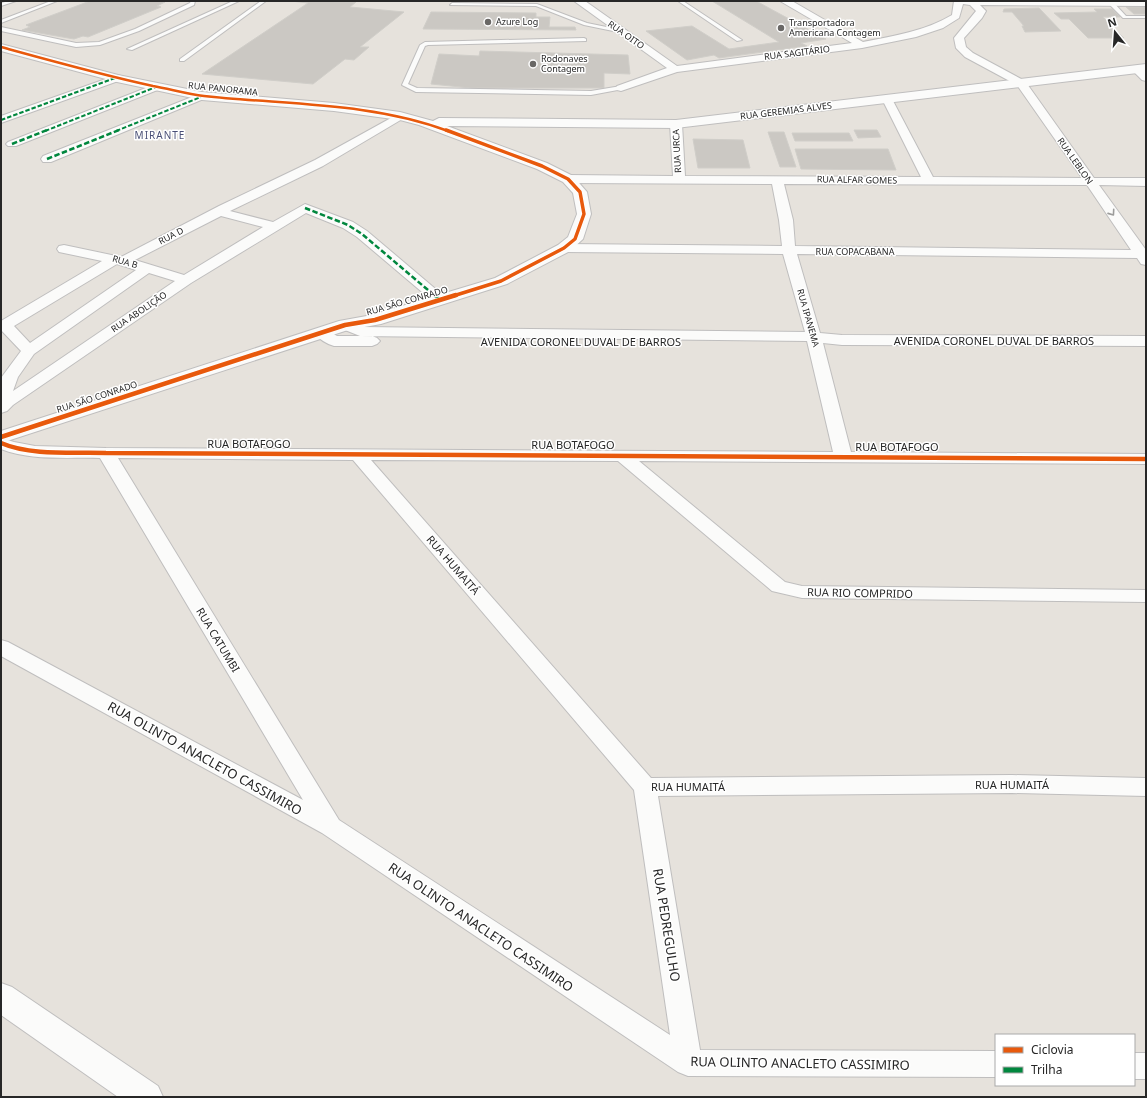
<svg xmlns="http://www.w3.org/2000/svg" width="1147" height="1098" font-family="'Noto Sans',sans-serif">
  <rect width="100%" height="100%" fill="#e6e2dc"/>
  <path fill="#cbc8c3" stroke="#d0cec9" d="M90 1H155L165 2 157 6 161 7 88 37 83 36 74 39 22 30 30 27 26 25Z
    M291 1 356 2 350 7 404 12 360 47H369L354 60 345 59 313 84 202 74 308 3Z
    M712 1H756L826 39 801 43 807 46 719 58 714 55 687 60 646 31 692 26 729 49 779 42Z
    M1126 7H1146V14H1134Z
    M1039 8 1061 31 1025 32 1022 26H1024L1012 12H1003L1004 9Z
    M1094 9H1112L1120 17H1103L1124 38H1088L1069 19H1061L1054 13 1097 12Z
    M431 12 536 13V17H550L549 27H575L576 30 423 29Z
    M480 51 628 55 630 74 604 73V88H471L431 84 439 54 479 56Z
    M854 130H877L881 137 858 138Z
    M768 132H784L796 167H780Z
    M792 133H849L853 141H795Z
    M693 139 743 140 750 168H698Z
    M795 149H888L896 170 801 169Z"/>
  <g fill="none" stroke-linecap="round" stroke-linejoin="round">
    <defs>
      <path id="lane" d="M9 1H16L1 6V3Z
        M51 1H57L1 23V20Z
        M191 1H195L194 5 139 31 100 45 76 47 1 31V27L76 43 99 42 135 29 190 3Z
        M233 1H239L132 50 127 49Z
        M261 1H266L184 61H180V59Z
        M678 1H683L742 40 737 41Z
        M1109 2H1113L1126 16H1146V18H1123L1109 4Z
        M452 3 537 4 587 23 621 30 618 32 584 25 536 6 450 5Z
        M584 38 586 39V41L428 45 425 46 408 84 417 88 591 91 621 86 624 88 623 89 591 95 416 92 402 85 420 45 425 42Z"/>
      <path id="street" d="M574 1H585L677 66 852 43 780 1H792L863 42C894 36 925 31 952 15L954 1H1146V6L980 5 986 11 982 18 964 38 966 47 973 53 1025 81 1094 178H1146V186L1099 185 1146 250V265L1141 264 1137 258 797 254 820 333 842 335 1146 336V346L842 345 823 343 851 452 1146 454V464L639 461 785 582 802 586 1146 590V602L802 598 772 591 618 461 371 460 651 778 1012 775 1146 778V796L1012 793 658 796 700 1050 996 1051V1077L688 1076 678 1072 322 833 1 656V640L8 642 303 800 100 458C68 457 31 461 1 449V438L14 442 35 446 106 448 833 452 807 341 360 336 340 328 338 325 340 322 345 321 362 327 805 332 783 254 564 252 559 251 557 248 559 245 564 244 782 246 779 220 772 184 568 183 564 182 562 179 564 176 568 175 673 176 670 124 672 122H680L682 124 685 176 921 177 882 99 887 96 892 99 933 177 1082 178 1017 85 965 57 956 48 954 38 976 11 970 5 963 4 959 18 943 28 916 37 862 48 677 72 621 91 617 90 616 88 617 86 667 68ZM784 184 1087 185 1131 250 795 246 793 220ZM118 458 353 460 634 790 670 1035 339 820Z
        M1136 66 1140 67 1146 72V81L1142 80 1131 69Z
        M117 75 121 76 122 78 121 80 1 123V116Z
        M156 84 161 87 160 89 16 146H8L6 144 8 142Z
        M202 93 207 96 206 98 51 162H43L41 159 43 156Z
        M400 113 404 114 406 116 404 118 323 166 230 211 273 222 305 204 353 222 367 231 445 297 447 300 445 303 440 304 435 303 357 237 343 228 306 213 191 283 13 405 7 411 1 413V378L21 351 1 330V321L102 261 59 252 57 249 59 246 64 245 121 257 219 206 315 160ZM221 216 263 227 184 275 135 260ZM117 264 136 270 30 343 14 326ZM149 273 175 281 13 391 18 377 34 354Z
        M322 328 327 330 337 336H372L377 338 380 341 377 344 372 346H334C327 344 319 339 314 333L317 330Z
        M1134 1053H1146V1079H1134Z"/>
      <path id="secondary" d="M1 44 118 75 202 92 334 103 400 112 433 121 439 118 676 120 1146 64V72L676 128 447 126 547 163 573 176 587 192 591 214 583 239 570 251 507 284 381 324 348 330 1 443V431L339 321 372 315 495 278 558 245 568 237 577 214 573 193 563 182 537 169 419 125 400 120 334 111 202 100 117 82 1 51Z
        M1 983 12 987 158 1086 163 1097H118L1 1015Z"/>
    </defs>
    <use href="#lane" stroke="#bfbebe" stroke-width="2"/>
    <use href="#street" stroke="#bfbebe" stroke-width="2"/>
    <use href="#secondary" stroke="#bfbebe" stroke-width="2"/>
    <use href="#lane" fill="#fbfbfa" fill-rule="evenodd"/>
    <use href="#street" fill="#fbfbfa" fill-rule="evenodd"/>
    <use href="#secondary" fill="#fbfbfa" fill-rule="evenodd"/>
    <path stroke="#00873e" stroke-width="2" stroke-dasharray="4.5 2" stroke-linecap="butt" d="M1 120 115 78
      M45 131 156 87
      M116 131 201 97"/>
    <path stroke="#00873e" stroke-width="2.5" stroke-dasharray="5.5 2.5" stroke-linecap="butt" d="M12 144 47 130
      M47 159 119 130
      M305 208 348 225 362 234 435 296"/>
    <path stroke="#00873e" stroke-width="3.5" stroke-dasharray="7 3.5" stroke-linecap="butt" d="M434 295 440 300"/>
    <defs>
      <path id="cycleway-far2" d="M1 47C52 61 102 75 153 86 170 89 187 94 204 96 285 105 371 102 448 131"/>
      <path id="cycleway-far1" d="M446 130 542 166 568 179 580 192 584 214 575 239 564 248 501 281 453 296"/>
      <path id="cycleway" d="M1 437 345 325 375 320 456 295
        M1 443C31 456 73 452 106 453L1146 459"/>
    </defs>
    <use href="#cycleway-far2" stroke="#fff" stroke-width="4"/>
    <use href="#cycleway-far1" stroke="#fff" stroke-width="5"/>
    <use href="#cycleway" stroke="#fff" stroke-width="6"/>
    <use href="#cycleway-far2" stroke="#e8590c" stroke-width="2.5"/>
    <use href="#cycleway-far1" stroke="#e8590c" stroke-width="3.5"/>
    <use href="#cycleway" stroke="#e8590c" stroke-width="4.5"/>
  </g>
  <defs><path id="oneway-chevron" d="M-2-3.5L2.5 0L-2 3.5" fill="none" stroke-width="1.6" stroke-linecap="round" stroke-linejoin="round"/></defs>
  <use stroke="#9c9c9b" href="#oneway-chevron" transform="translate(1112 213) rotate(55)"/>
  <g fill="#6a6866" stroke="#fff" stroke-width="1.5">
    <circle cx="488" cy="22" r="4"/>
    <circle cx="781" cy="28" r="4"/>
    <circle cx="533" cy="64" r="4"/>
  </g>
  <g text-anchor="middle" stroke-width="3" stroke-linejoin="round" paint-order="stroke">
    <g font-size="9" fill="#272727" stroke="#fff" text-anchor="start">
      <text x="496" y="25">Azure Log</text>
      <text x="789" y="26">Transportadora<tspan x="789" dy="10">Americana Contagem</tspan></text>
      <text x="541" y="62">Rodonaves<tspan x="541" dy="10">Contagem</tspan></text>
    </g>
    <g font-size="9" fill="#272727" stroke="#fff">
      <text transform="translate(626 35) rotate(35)" y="3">RUA OITO</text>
      <text transform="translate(797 53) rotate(-7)" y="3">RUA SAGITÁRIO</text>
      <text transform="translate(223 89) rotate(6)" y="3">RUA PANORAMA</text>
      <text transform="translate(786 111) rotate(-7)" y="3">RUA GEREMIAS ALVES</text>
      <text transform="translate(677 151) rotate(-93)" y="3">RUA URCA</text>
      <text transform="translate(1075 161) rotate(55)" y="3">RUA LEBLON</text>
      <text transform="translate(857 180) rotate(1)" y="3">RUA ALFAR GOMES</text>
      <text transform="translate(171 236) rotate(-27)" y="3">RUA D</text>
      <text x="855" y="255">RUA COPACABANA</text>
      <text transform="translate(125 262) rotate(16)" y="3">RUA B</text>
      <text transform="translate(407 301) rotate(-16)" y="3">RUA SÃO CONRADO</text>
      <text transform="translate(139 312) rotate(-34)" y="3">RUA ABOLIÇÃO</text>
      <text transform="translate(808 318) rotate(74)" y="3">RUA IPANEMA</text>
      <text transform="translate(97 397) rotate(-18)" y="3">RUA SÃO CONRADO</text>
    </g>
    <g font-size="10" letter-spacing="1" fill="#494f76" stroke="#fff">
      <text x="160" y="139">MIRANTE</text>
    </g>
    <g font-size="11" fill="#272727" stroke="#fff">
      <text x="994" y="345">AVENIDA CORONEL DUVAL DE BARROS</text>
      <text x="581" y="346">AVENIDA CORONEL DUVAL DE BARROS</text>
      <text x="249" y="448">RUA BOTAFOGO</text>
      <text x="573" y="449">RUA BOTAFOGO</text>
      <text x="897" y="451">RUA BOTAFOGO</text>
      <text transform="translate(453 565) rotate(49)" y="4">RUA HUMAITÁ</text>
      <text transform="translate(860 593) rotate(1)" y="4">RUA RIO COMPRIDO</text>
      <text transform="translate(218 640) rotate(59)" y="4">RUA CATUMBI</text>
      <text x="1012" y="789">RUA HUMAITÁ</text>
      <text x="688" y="791">RUA HUMAITÁ</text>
    </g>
    <g font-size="13" fill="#272727" stroke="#fff">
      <text transform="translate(205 758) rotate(29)" y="5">RUA OLINTO ANACLETO CASSIMIRO</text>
      <text transform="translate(667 925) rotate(81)" y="5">RUA PEDREGULHO</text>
      <text transform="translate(481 927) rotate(34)" y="5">RUA OLINTO ANACLETO CASSIMIRO</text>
      <text transform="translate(800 1063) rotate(1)" y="5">RUA OLINTO ANACLETO CASSIMIRO</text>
    </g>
  </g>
  <rect width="1147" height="1098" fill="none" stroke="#272727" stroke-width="4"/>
  <rect x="995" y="1034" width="140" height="52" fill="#ffffff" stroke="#a9a9a9"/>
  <rect x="1003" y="1047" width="20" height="6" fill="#e8590c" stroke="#a9a9a9"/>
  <text x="1031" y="1054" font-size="12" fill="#272727">Ciclovia</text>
  <rect x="1003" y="1067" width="20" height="6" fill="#00873e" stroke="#a9a9a9"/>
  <text x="1031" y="1074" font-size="12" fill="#272727">Trilha</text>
  <g transform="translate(1115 32) rotate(343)" stroke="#ffffff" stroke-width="3" paint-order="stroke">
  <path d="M0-3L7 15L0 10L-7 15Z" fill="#272727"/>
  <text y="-6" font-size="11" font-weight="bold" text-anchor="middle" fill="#272727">N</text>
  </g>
</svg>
